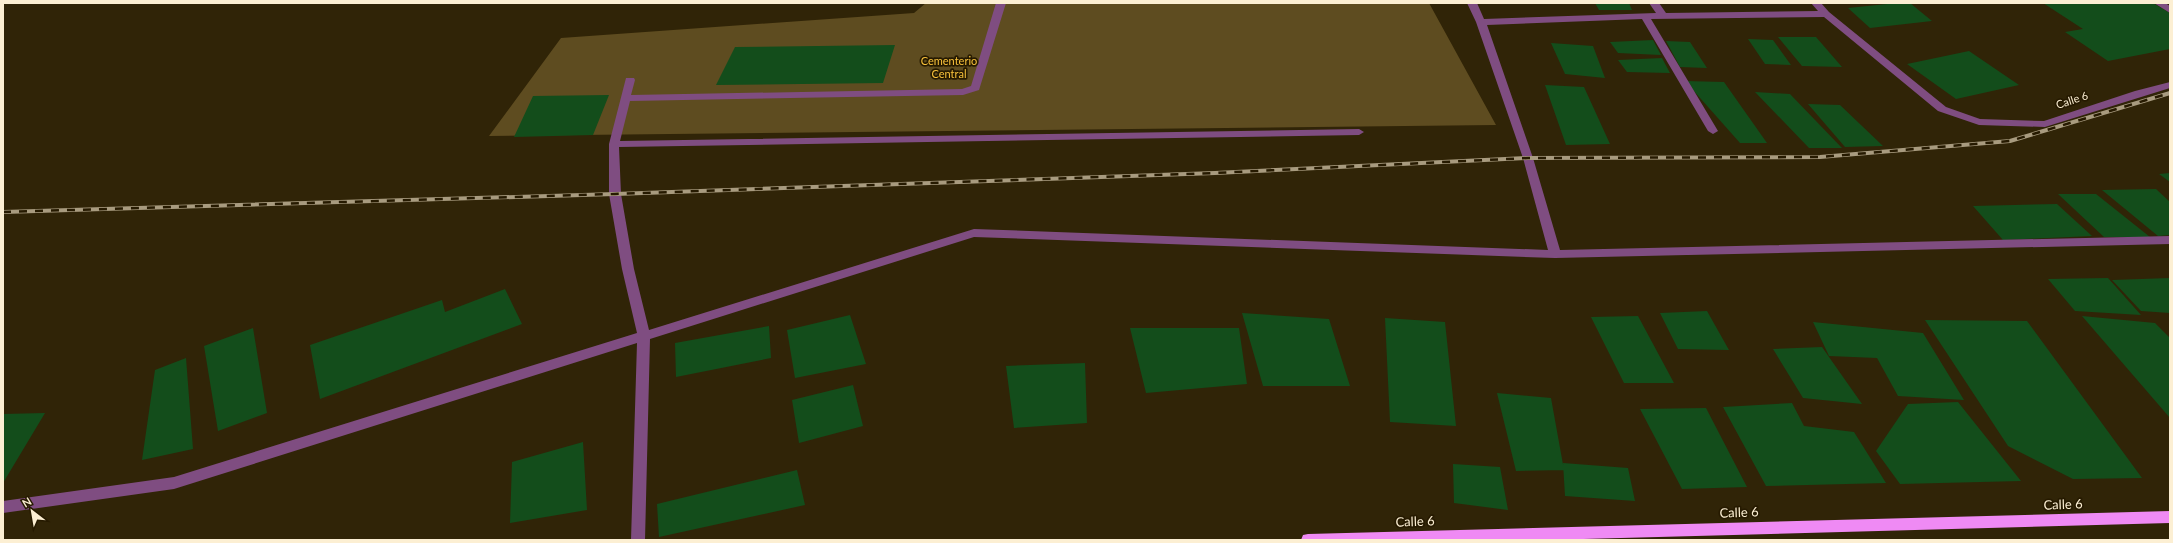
<svg xmlns="http://www.w3.org/2000/svg" width="2173" height="543" font-family="Lato,sans-serif">
  <rect width="100%" height="100%" fill="#302407"/>
  <path fill="#5e4c20" d="M926 3H1429L1496 125 489 136 561 38 914 13Z"/>
  <path fill="#134d1b" d="M1595 3H1629L1632 10H1599Z
    M1897 3H1910L1932 21 1870 28 1848 8Z
    M2043 3H2153L2170 13V49L2108 61 2065 32 2083 29Z
    M1778 37H1816L1842 67 1802 66Z
    M1748 39 1773 40 1791 65 1765 64Z
    M1653 40 1661 55 1618 53 1610 42Z
    M1666 41 1690 42 1707 68 1680 67Z
    M1551 43 1593 46 1605 78 1565 74Z
    M895 45 883 83 716 85 735 47Z
    M1969 51 2019 85 1956 99 1907 64Z
    M1662 58 1670 73 1627 72 1618 60Z
    M1685 81 1724 82 1767 143H1740Z
    M1545 85 1584 87 1610 144 1566 145Z
    M1755 92 1790 94 1842 148H1809Z
    M609 95 593 135 514 137 533 96Z
    M1808 104 1840 105 1883 146 1845 147Z
    M2170 173V182L2159 174Z
    M2156 189 2170 202V235L2158 236 2102 190Z
    M2058 194H2096L2150 237H2104Z
    M2057 204 2092 236 2003 240 1973 206Z
    M2108 278 2141 315 2075 311 2048 279Z
    M2170 278V313L2141 311 2112 280Z
    M505 289 522 324 320 399 310 345 442 300 445 312Z
    M1707 311 1729 350 1678 349 1660 313Z
    M1242 313 1329 319 1350 386H1263Z
    M850 315 866 364 795 378 787 330Z
    M1638 316 1674 383H1624L1591 317Z
    M2082 316 2155 323 2170 338V418Z
    M1385 318 1445 322 1456 426 1390 422Z
    M1925 320 2027 321 2142 478 2073 479 2008 446Z
    M1813 322 1923 333 1964 400 1898 396 1877 358 1829 356Z
    M769 326 771 358 676 377 675 343Z
    M253 328 267 413 218 431 204 346Z
    M1130 328H1239L1247 384 1146 393Z
    M1822 347 1862 404 1803 398 1773 349Z
    M186 358 193 449 142 460 155 370Z
    M1085 363 1087 423 1014 428 1006 366Z
    M853 385 863 426 799 443 792 400Z
    M1497 393 1551 398 1564 470 1516 471Z
    M1958 402 2021 481 1900 484 1876 451 1908 404Z
    M1792 403 1804 426 1854 432 1886 483 1766 486 1723 407Z
    M1706 408 1747 487 1682 489 1640 409Z
    M45 413 3 483V414Z
    M583 442 587 510 510 523 512 462Z
    M1563 463 1628 468 1635 501 1565 496Z
    M1453 464 1500 467 1508 510 1454 503Z
    M797 470 805 505 659 537 657 504Z"/>
  <g fill="none" stroke-linecap="round" stroke-linejoin="round">
    <path fill="#7f4d81" fill-rule="evenodd" d="M996 3H1006L979 90 963 95 630 101 620 141 1359 129 1364 132 1359 135 619 147 621 194 634 269 649 330 974 229 1548 250 1523 158 1476 22 1467 3H1477L1484 19 1656 13 1649 3H1659L1666 13 1818 11 1811 3H1821L1829 12 1946 107 1980 119 2044 121 2135 91 2170 82V88L2045 127 1979 125 1938 111 1824 17 1651 19 1718 131 1713 134 1708 131 1642 19 1487 25 1533 158 1560 250 2170 236V244L1555 258 974 237 650 339 645 540H631L637 343 174 489 3 513V501L174 477 637 333 622 269 609 194V144L626 78H634L635 80 631 95 962 89 971 86Z
      M2154 3H2165L2170 6V13Z"/>
    <path fill="#ef8af4" fill-rule="evenodd" d="M2170 511V523L1546 540H1301L1303 535 1308 534Z"/>
    <defs>
      <path id="rail" d="M3 212 615 194 1215 173 1528 158 1820 157 2010 141 2170 93"/>
    </defs>
    <use href="#rail" stroke="#a89b7f" stroke-width="4"/>
    <use href="#rail" stroke="#261a00" stroke-width="2.5" stroke-dasharray="8" stroke-linecap="butt"/>
  </g>
  <g text-anchor="middle" stroke-width="3.5" stroke-linejoin="round" paint-order="stroke">
    <g font-size="11" fill="#f9c23b" stroke="#261a00">
      <text x="949" y="65">Cementerio<tspan x="949" dy="13">Central</tspan></text>
    </g>
    <g font-size="11" fill="#fcefd3" stroke="#261a00">
      <text transform="translate(2072 100) rotate(-18)" y="4">Calle 6</text>
    </g>
    <g font-size="13" fill="#fcefd3" stroke="#261a00">
      <text transform="translate(2063 504) rotate(-2)" y="5">Calle 6</text>
      <text transform="translate(1739 512) rotate(-2)" y="5">Calle 6</text>
      <text transform="translate(1415 521) rotate(-2)" y="5">Calle 6</text>
    </g>
  </g>
  <rect width="2173" height="543" fill="none" stroke="#fcefd3" stroke-width="8"/>
  <g transform="translate(32 511) rotate(329)" stroke="#261a00" stroke-width="3" paint-order="stroke">
  <path d="M0-3L7 15L0 10L-7 15Z" fill="#fcefd3"/>
  <text y="-6" font-size="11" font-weight="bold" text-anchor="middle" fill="#fcefd3">N</text>
  </g>
</svg>
